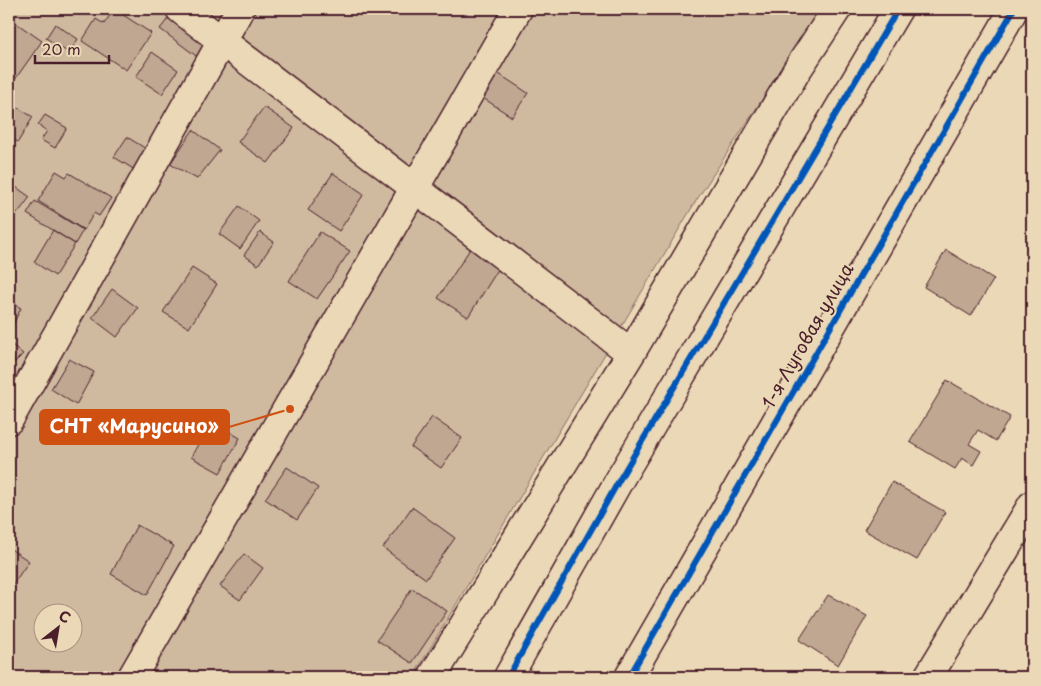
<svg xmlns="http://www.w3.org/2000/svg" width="1041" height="686" font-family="'Playpen Sans',sans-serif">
  <rect width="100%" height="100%" fill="#ead8b6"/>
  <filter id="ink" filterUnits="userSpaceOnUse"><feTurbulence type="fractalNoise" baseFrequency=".02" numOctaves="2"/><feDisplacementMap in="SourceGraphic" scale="10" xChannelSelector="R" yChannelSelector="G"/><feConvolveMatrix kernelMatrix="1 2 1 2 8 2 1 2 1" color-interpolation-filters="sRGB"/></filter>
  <g filter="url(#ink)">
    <path fill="#cfbaa0" stroke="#8c6c66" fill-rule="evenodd" d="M9 9H821L694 204 413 677H9ZM42 614H72V644H42Z"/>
    <path fill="#c0a791" stroke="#4a1f2b" d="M114 9 151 33 126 70 82 41 96 19 104 24Z
      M170 16 209 45 199 58 160 29Z
      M9 18 42 41 14 81 9 77Z
      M55 24 78 39 69 53 46 38Z
      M152 52 178 70 162 94 136 77Z
      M496 72 528 93 512 117 480 96Z
      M10 103 33 117 18 142 9 137Z
      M264 107 294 128 268 163 238 142Z
      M45 115 67 128 55 148 41 140 47 131 38 125Z
      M193 130 220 150 197 179 170 164Z
      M127 137 148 150 135 170 114 157Z
      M56 171 66 177 69 173 111 198 99 216 94 213 84 230 38 201Z
      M333 173 364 194 339 231 308 210Z
      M9 182 30 197 18 213 9 206Z
      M35 201 83 230 75 244 27 214Z
      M239 206 259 221 240 249 219 234Z
      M53 230 75 244 55 276 34 262Z
      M260 232 274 242 258 265 244 255Z
      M320 232 350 251 317 299 289 281Z
      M470 249 499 268 468 317 438 298Z
      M946 250 994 279 971 316 924 287Z
      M192 268 217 284 189 328 163 312Z
      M112 289 138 308 117 337 92 318Z
      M9 302 21 308 9 333Z
      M10 343 23 354 15 362 9 357Z
      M69 359 94 372 76 405 51 389Z
      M947 380 1010 417 996 441 978 430 969 444 981 451 973 465 962 458 955 469 910 442Z
      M432 417 462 438 441 468 411 447Z
      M211 421 240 438 220 473 191 457Z
      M287 467 318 488 297 520 265 499Z
      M892 482 945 512 917 560 864 530Z
      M412 507 455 538 426 579 383 548Z
      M137 525 174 546 147 595 111 574Z
      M9 548 29 561 9 590Z
      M244 554 263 568 240 600 220 586Z
      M412 588 447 611 412 663 377 640Z
      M828 595 867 616 838 665 799 640Z"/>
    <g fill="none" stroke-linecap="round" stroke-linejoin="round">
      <defs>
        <path id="minor" d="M180 9 631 353
          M9 420 240 9
          M132 677 518 9
          M432 677 631 353 797 70 837 9
          M508 677 621 477 898 9
          M629 677 1014 9
          M928 677 1032 505"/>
      </defs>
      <use href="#minor" stroke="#4a1f2b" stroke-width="31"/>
      <use href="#minor" stroke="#ead8b6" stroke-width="28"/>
      <defs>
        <path id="cycleway" d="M508 677 621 477 898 9
          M629 677 1014 9"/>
      </defs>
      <use href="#cycleway" stroke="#ead8b6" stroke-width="9"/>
      <use href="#cycleway" stroke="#0057b8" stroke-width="6"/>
    </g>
  </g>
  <g text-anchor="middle" stroke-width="4" stroke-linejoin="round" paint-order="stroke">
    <g font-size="18" fill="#4a1f2b" stroke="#ead8b6">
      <text transform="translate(808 336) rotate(-60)" y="6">1-я Луговая улица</text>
    </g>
  </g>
  <path fill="none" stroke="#d05011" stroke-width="2" d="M290 409L229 427"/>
  <circle fill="#d05011" stroke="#ead8b6" stroke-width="2" cx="290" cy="409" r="5"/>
  <rect fill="#d05011" stroke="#d05011" stroke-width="2" x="40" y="410" width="189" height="34" rx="5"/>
  <g font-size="19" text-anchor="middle" font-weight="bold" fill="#fff">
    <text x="134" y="433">СНТ «Марусино»</text>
  </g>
  <rect width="1041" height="686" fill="none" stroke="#ead8b6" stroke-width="30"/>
  <rect x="15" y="15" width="1011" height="656" fill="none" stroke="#4a1f2b" stroke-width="2" filter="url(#ink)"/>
  <g transform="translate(58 628) rotate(31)"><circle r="24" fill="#ead8b6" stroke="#aa8e7e"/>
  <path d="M0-4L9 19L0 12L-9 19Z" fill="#4a1f2b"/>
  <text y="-8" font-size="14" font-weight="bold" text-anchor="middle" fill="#4a1f2b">С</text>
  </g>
  <path d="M35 55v8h74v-8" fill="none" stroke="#4a1f2b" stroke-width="2.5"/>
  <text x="42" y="55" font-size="15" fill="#4a1f2b" stroke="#ead8b6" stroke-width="4" paint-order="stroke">20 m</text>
</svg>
